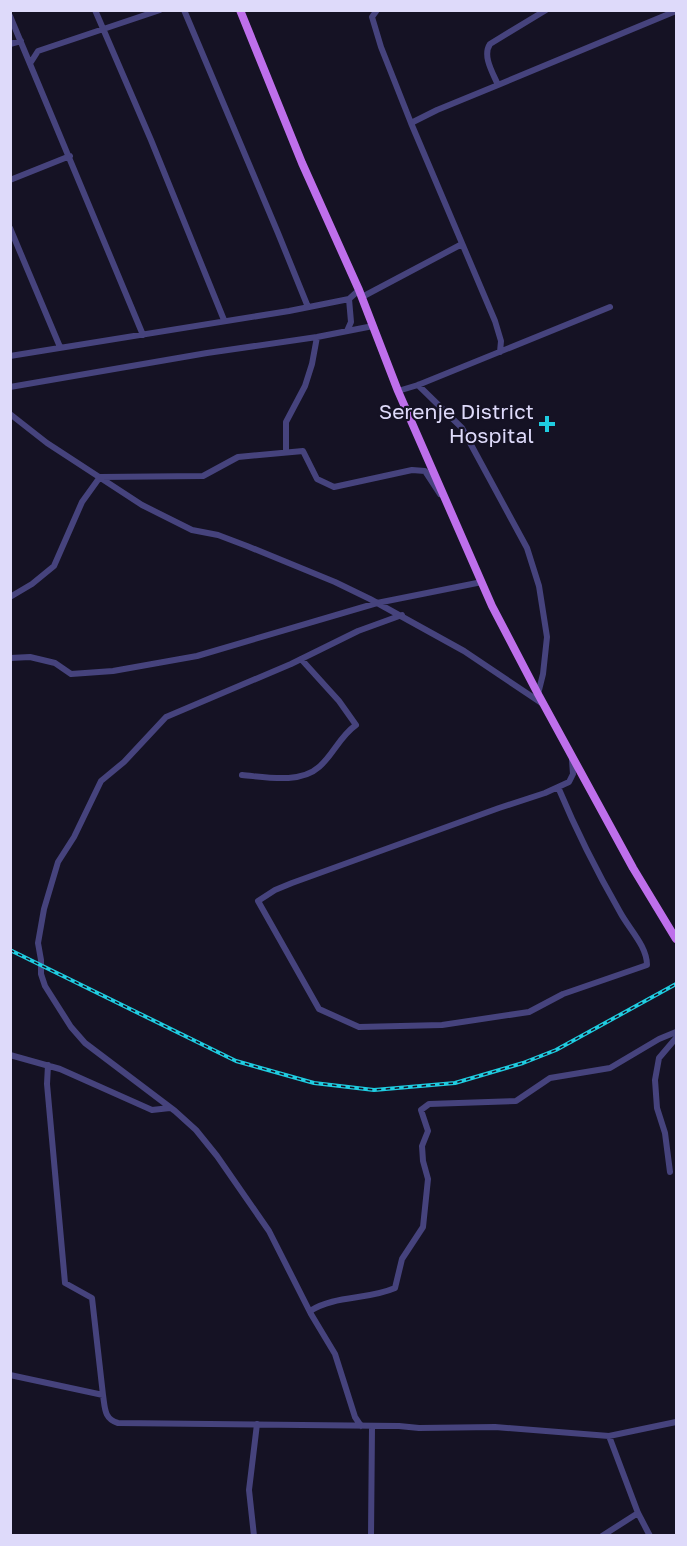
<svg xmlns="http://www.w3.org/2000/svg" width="687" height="1546" font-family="'Golos Text',sans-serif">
  <rect width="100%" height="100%" fill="#151224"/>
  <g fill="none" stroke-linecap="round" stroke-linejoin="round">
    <path stroke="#46437d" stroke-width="6" d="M95 10 151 140 224 320
      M184 10 278 233 308 307
      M377 10 372 17 381 47 411 123 495 321 501 341 500 352
      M10 16 143 335
      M10 44 21 41
      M31 62 38 51 160 10
      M498 85 676 11
      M411 123 437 110 498 85C493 73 482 56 490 44L546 10
      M10 180 70 156
      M10 228 60 347
      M362 297 462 244
      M347 331 351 322 349 299
      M10 356 289 311 349 299 359 290
      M418 385 462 428 527 548 539 586 547 637 543 674 538 694
      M10 387 207 353 317 337 373 326
      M398 391 418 385 610 307
      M10 414 47 443 142 505 192 530 218 535 247 546 335 582 370 599 464 651 543 704
      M286 452V422L305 386 312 364 317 337
      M10 597 32 584 54 566 82 502 100 477 203 476 238 457 303 451 317 479 334 487 412 470 425 471 440 494
      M10 658 30 657 55 663 71 674 113 671 197 656 377 603 482 582
      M242 775C266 777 300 784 319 767 334 754 339 737 356 725L339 701 301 659
      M558 787C576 830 597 872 620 912 629 929 647 946 647 965L563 994 529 1012 442 1025 359 1027 319 1009 258 901 275 890 292 883 499 808 545 793 569 782 573 774 572 760
      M10 1055 60 1069 152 1110 170 1108
      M48 1065 47 1084 65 1283 92 1298 103 1395
      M670 1172 665 1133 657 1108 655 1080 659 1058 676 1038
      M310 1311C335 1295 368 1300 395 1288L402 1259 423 1227 428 1179 423 1161 422 1146 428 1131 421 1110 429 1104 516 1101 550 1078 610 1068 659 1039 676 1032
      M10 1375 103 1395C105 1408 104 1419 118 1423L399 1426 419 1428 495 1427 609 1436 676 1422
      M361 1426 355 1417 335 1354 311 1314 269 1231 217 1156 196 1130 175 1111 85 1043 71 1027 45 986 41 974V960L38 943 44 909 58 862 74 837 101 781 124 762 166 717 291 664 358 631 402 615
      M609 1436 638 1513 650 1536
      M254 1536 249 1490 257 1424
      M371 1536 372 1427
      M602 1536 638 1513"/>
    <path stroke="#be6feb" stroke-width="8" d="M240 10 302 163 359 290 398 391 492 606 538 694 633 868 676 939"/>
    <defs>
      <path id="rail" d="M10 950 236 1061 314 1083 374 1090 455 1083 523 1063 556 1050 676 984"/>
    </defs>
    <use href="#rail" stroke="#1fcce0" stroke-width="4"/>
    <use href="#rail" stroke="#151224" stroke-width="1.5" stroke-dasharray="4.5" stroke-linecap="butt"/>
  </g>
  <path fill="#1fcce0" stroke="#151224" stroke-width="2" d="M544 415h6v6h6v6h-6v6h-6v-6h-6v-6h6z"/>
  <g text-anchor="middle" stroke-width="4.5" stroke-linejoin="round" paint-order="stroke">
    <g font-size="21" fill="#dedafa" stroke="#151224" text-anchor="end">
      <text x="534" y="419">Serenje District<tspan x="534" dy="24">Hospital</tspan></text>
    </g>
  </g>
  <rect width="687" height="1546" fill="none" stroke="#dedafa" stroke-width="24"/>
</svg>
